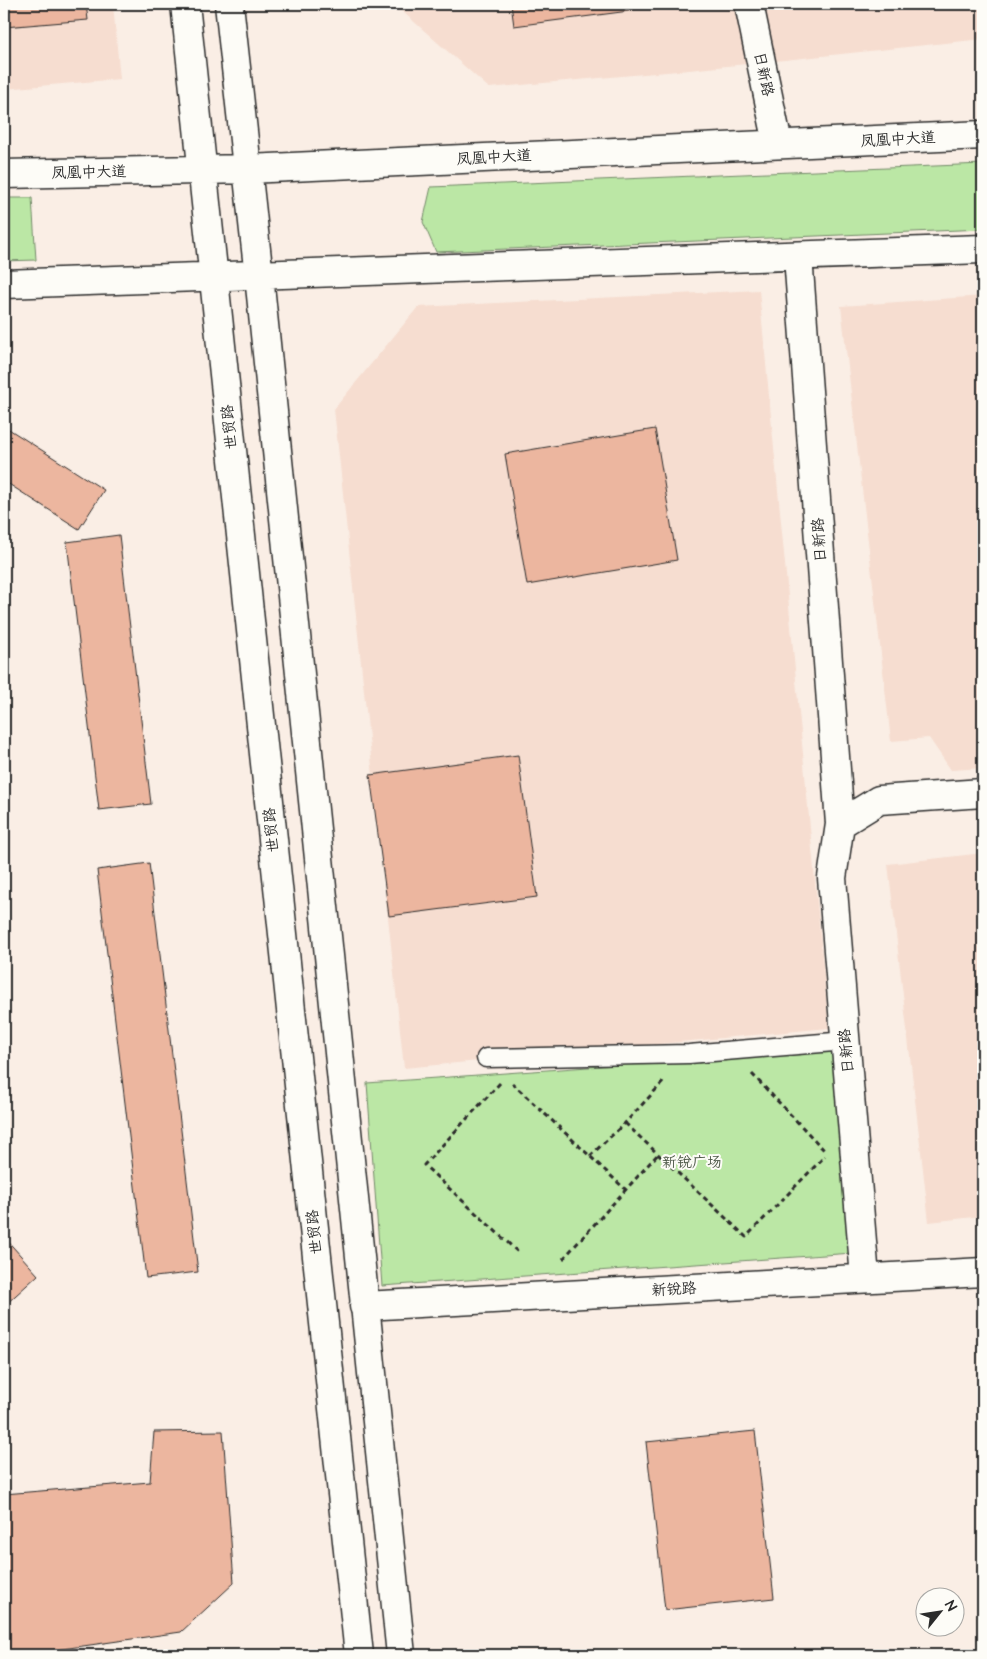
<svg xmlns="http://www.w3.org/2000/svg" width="987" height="1659" font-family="'Architects Daughter','LXGW WenKai TC',sans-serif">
  <rect width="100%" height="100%" fill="#faeee5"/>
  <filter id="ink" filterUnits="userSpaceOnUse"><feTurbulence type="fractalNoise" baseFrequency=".02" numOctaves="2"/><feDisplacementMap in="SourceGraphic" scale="10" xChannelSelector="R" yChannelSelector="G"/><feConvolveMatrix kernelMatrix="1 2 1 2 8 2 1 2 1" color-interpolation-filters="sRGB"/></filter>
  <g filter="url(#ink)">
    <path fill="#f6ddd0" d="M4 4H113L120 79 4 89Z
      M394 4H983V39L689 70 489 88Z
      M759 290 829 1028 404 1068 334 409 418 307Z
      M983 296V768L951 770 929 738 891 741 841 306Z
      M983 853V1216L929 1222 888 864Z"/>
    <path fill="#bbe7a5" stroke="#738968" d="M983 164V229L436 252 423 222 431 187Z
      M4 198H32L36 260 4 261Z
      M838 1049 853 1253 382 1286 367 1083Z"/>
    <path fill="#ecb69f" stroke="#2b2b2b" d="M4 4H86L88 20 4 27Z
      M511 4H628L629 11 514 26Z
      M4 426 104 490 79 529 4 481Z
      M655 429 677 560 527 585 505 454Z
      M119 535 151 804 99 810 67 542Z
      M518 755 537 897 389 916 370 775Z
      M149 863 198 1272 146 1278 97 870Z
      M4 1237 38 1275 4 1306Z
      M223 1431 234 1583 181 1632 20 1655H4V1494L150 1482 154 1432Z
      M755 1431 774 1598 665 1610 646 1442Z"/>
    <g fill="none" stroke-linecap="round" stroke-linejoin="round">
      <defs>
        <path id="lane" d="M486 1058 689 1054 846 1041"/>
        <path id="street" d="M749 4 778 144
          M798 256 840 824
          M865 1278 832 878 840 824 879 800 983 793
          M364 1306 983 1272"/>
        <path id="secondary" d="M185 4 359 1655
          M229 4 261 295 401 1655
          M4 174 248 169 983 135
          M4 284 983 249"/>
      </defs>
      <use href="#lane" stroke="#2b2b2b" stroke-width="21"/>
      <use href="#street" stroke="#2b2b2b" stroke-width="31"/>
      <use href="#secondary" stroke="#2b2b2b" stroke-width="31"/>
      <path stroke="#2b2b2b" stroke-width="3" stroke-dasharray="5 4" stroke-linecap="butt" d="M752 1074 825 1151
        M500 1083 424 1165 519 1253
        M512 1083 626 1190
        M625 1123 746 1237 825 1156
        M590 1156 625 1123 665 1080
        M563 1259 658 1154"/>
      <use href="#lane" stroke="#fdfcf7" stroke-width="18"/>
      <use href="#street" stroke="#fdfcf7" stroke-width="28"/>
      <use href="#secondary" stroke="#fdfcf7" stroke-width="28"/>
    </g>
  </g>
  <g text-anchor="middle" stroke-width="4" stroke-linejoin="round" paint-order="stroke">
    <g font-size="15" fill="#2b2b2b" stroke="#fdfcf7">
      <text transform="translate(764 74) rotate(78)" y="5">日新路</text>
      <text transform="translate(898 139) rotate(-3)" y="5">凤凰中大道</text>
      <text transform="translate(494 157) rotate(-3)" y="5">凤凰中大道</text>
      <text transform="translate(89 172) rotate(-1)" y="5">凤凰中大道</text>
      <text transform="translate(229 427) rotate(-96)" y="5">世贸路</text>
      <text transform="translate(819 540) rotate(-94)" y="5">日新路</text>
      <text transform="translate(271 830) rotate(-96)" y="5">世贸路</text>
      <text transform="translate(846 1051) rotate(-95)" y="5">日新路</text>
      <text transform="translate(314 1232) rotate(-96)" y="5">世贸路</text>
      <text transform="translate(674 1289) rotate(-3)" y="5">新锐路</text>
    </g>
    <g font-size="15" fill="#4f5a4a" stroke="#fdfcf7">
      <text x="692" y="1167">新锐广场</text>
    </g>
  </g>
  <rect width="987" height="1659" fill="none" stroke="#fdfcf7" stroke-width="20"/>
  <rect x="10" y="10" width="967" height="1639" fill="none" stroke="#2b2b2b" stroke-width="2" filter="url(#ink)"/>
  <g transform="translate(940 1612) rotate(60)"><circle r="24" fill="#fdfcf7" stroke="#a9a8a5"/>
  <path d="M0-4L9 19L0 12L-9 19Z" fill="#2b2b2b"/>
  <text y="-8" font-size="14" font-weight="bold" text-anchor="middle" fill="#2b2b2b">N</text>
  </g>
</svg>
